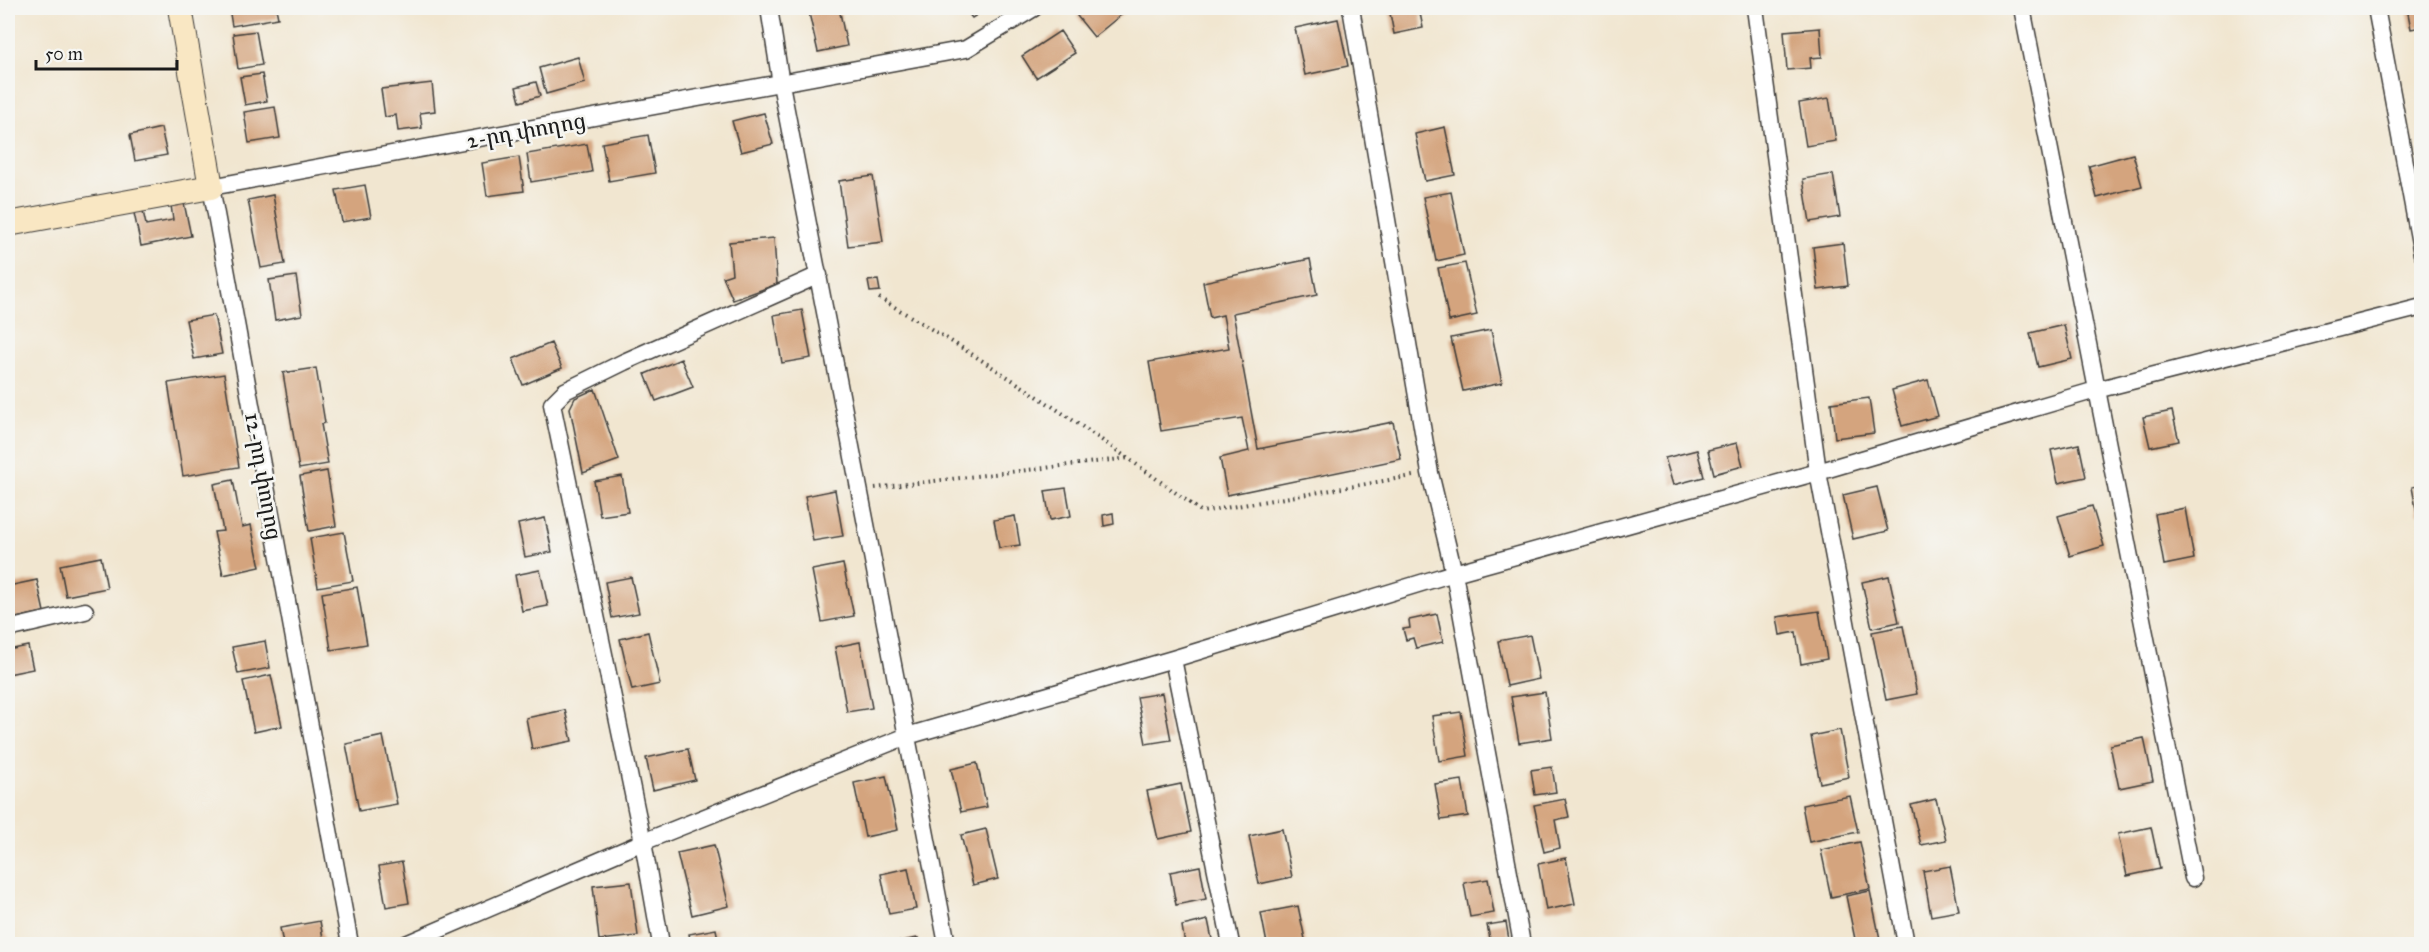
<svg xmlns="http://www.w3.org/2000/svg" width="2429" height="952" font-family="'IM FELL Great Primer','Noto Serif Armenian',serif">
  <rect width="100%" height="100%" fill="#f6f6f2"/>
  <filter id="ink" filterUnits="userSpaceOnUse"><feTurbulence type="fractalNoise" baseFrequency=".0167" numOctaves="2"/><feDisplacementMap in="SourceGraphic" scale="12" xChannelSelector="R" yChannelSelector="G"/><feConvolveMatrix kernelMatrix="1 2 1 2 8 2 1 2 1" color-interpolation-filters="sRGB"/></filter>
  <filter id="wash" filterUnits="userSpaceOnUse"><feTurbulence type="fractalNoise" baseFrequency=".008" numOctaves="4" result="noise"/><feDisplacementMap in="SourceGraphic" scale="24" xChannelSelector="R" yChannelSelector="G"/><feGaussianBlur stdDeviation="1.35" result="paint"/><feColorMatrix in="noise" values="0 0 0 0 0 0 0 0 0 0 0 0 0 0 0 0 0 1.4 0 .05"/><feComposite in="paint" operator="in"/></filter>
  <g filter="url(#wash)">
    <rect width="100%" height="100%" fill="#f1e6d0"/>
    <g id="blocks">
      <path fill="#d4a47e" d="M229 8H276L278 18 232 26Z
        M834 8H839L847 46 818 52 809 13Z
        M964 8H988L972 18Z
        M1088 8H1125L1127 10 1094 37 1077 16Z
        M1389 8H1419L1423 28 1394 34Z
        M2407 8H2422V27L2411 29Z
        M1338 19 1348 66 1305 75 1295 28Z
        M1820 28 1822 57 1810 58 1811 68 1787 70 1784 31Z
        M256 31 262 65 238 69 233 34Z
        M1060 31 1075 53 1036 78 1022 56Z
        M578 57 585 83 546 94 539 68Z
        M262 74 267 101 245 105 240 77Z
        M536 82 540 96 520 102 516 87Z
        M432 83 435 111 420 113 422 128 398 131 396 115 385 117 381 89Z
        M1829 98 1836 141 1806 146 1799 103Z
        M275 107 280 138 249 143 244 112Z
        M764 113 773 144 741 152 732 121Z
        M1445 127 1455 175 1425 181 1415 134Z
        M161 128 167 155 135 161 130 135Z
        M648 135 655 173 609 181 602 143Z
        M587 144 592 172 531 182 527 154Z
        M2133 154 2142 186 2097 198 2089 166Z
        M519 157 524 191 487 196 482 163Z
        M1833 174 1840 217 1810 222 1803 179Z
        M873 176 883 242 848 246 839 181Z
        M365 185 371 217 342 222 336 190Z
        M1451 192 1464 255 1436 261 1423 197Z
        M273 195 285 264 261 268 248 200Z
        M184 203 191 236 141 246 134 213 143 211 146 225 173 220 171 205Z
        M774 238 777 284 733 300 723 277 732 274 729 242Z
        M1843 243 1848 286 1818 290 1813 247Z
        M1310 259 1317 295 1233 313 1258 449 1393 422 1401 459 1227 495 1220 458 1249 451 1242 418 1161 431 1149 362 1229 348 1223 315 1210 318 1203 282Z
        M1465 263 1477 315 1449 321 1438 268Z
        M296 276 302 315 275 320 269 280Z
        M878 280 880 291 870 292 868 281Z
        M802 310 811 358 782 363 774 315Z
        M214 315 222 354 194 359 186 320Z
        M2064 325 2072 359 2038 367 2030 333Z
        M1491 330 1502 383 1463 391 1451 338Z
        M551 343 562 368 523 385 513 359Z
        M681 359 693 387 656 401 645 374Z
        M316 368 325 423 321 424 328 464 299 469 283 373Z
        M224 374 239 467 183 476 168 383Z
        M1928 380 1938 416 1902 426 1892 390Z
        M595 389 619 460 583 473 570 408 575 398Z
        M1869 398 1874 433 1835 438 1831 403Z
        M2172 411 2179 441 2150 447 2143 417Z
        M1737 443 1743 466 1714 474 1708 450Z
        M2079 444 2086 477 2058 483 2051 450Z
        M1697 450 1704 477 1673 485 1665 458Z
        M327 471 336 526 309 531 300 476Z
        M622 476 628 512 600 516 594 481Z
        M233 480 242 527 251 525 260 567 223 575 214 532 223 531 214 484Z
        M2422 485V513L2417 514 2412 487Z
        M1877 487 1888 531 1853 539 1843 495Z
        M1066 488 1071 516 1050 520 1045 491Z
        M835 490 843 536 813 541 805 496Z
        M2092 506 2104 546 2070 556 2058 516Z
        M2185 508 2194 559 2164 565 2155 514Z
        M1113 513 1114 524 1104 526 1103 515Z
        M1015 516 1020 545 999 548 994 520Z
        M545 518 552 552 525 557 518 524Z
        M344 532 353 581 318 587 310 538Z
        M101 557 107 588 66 596 60 565Z
        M843 564 854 616 822 622 812 570Z
        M540 570 548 606 522 611 515 575Z
        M1889 576 1899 622 1872 628 1862 582Z
        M631 577 639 613 612 618 605 582Z
        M37 580 44 612 11 619 8 586Z
        M357 587 367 644 331 650 322 593Z
        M1819 611 1827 659 1801 664 1796 632 1780 635 1777 617Z
        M1437 614 1443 642 1416 648 1413 638 1406 640 1403 629 1410 628 1409 620Z
        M1903 626 1917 694 1886 700 1872 632Z
        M648 632 660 684 632 690 620 639Z
        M1530 635 1539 679 1507 686 1498 641Z
        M265 641 270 668 238 674 232 647Z
        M860 642 872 708 847 712 835 647Z
        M28 646 33 669 8 674V650Z
        M271 675 282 726 254 732 243 681Z
        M1545 692 1552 738 1519 743 1511 697Z
        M1162 693 1171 740 1146 744 1137 697Z
        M565 710 572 741 532 749 526 718Z
        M1461 712 1468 756 1439 761 1432 716Z
        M1840 730 1849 777 1820 783 1811 736Z
        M383 736 397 804 359 811 346 744Z
        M2144 738 2153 781 2119 788 2110 745Z
        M688 749 695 780 653 790 646 758Z
        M977 763 987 807 961 812 951 769Z
        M1552 767 1556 792 1535 795 1531 770Z
        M886 776 898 830 865 837 854 783Z
        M1462 780 1468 816 1441 820 1435 784Z
        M1181 784 1191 832 1158 839 1147 791Z
        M1850 796 1858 832 1809 842 1802 805Z
        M1565 799 1569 817 1555 820 1560 848 1544 852 1534 805Z
        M1936 799 1946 840 1921 845 1911 805Z
        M2151 827 2160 869 2127 876 2118 834Z
        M986 829 998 879 973 885 961 835Z
        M1282 829 1292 877 1259 884 1249 836Z
        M1860 842 1870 889 1831 897 1821 850Z
        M714 845 729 906 692 915 677 853Z
        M1566 858 1575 904 1546 910 1538 864Z
        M402 862 409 903 386 907 379 866Z
        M1200 866 1206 899 1176 905 1170 872Z
        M1950 866 1959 911 1931 916 1923 871Z
        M908 868 916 909 889 914 881 874Z
        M1488 879 1494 913 1470 917 1464 883Z
        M631 882 638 936 599 940 593 886Z
        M1870 891 1881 944H1856L1846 896Z
        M1298 906 1306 944H1267L1261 913Z
        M1208 920 1213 944H1185L1182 926Z
        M320 921 324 944H283L280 928Z
        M1506 922 1509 940 1491 943 1487 925Z
        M716 929 719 944H691L689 934Z
        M918 938 919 944H891V943Z"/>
    </g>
  </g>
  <g filter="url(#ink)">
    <use href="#blocks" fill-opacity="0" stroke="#3c3a37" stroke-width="1.5"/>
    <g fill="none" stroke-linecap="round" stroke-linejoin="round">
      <defs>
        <path id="street" d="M769 8 781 84 947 944
          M1351 8 1430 473 1454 573 1522 944
          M1755 8 1818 472 1906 944
          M2022 8 2193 878
          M2376 8 2422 254
          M8 629 85 611
          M1173 659 1231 944
          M350 944 211 187 966 49 1034 8
          M406 944 643 842 907 736 1173 659 1454 573 1818 472 2096 390 2422 307
          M661 944 643 842 552 404 565 391 624 362 819 275"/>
        <path id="secondary" d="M8 224 211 187 180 8"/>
      </defs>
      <use href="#street" stroke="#3c3a37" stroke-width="19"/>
      <use href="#secondary" stroke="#3c3a37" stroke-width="26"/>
      <path stroke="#3c3a37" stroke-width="4" stroke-dasharray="1.5 4.5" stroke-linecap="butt" d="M879 298C991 363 1098 435 1202 512L1413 476
        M875 488 1129 458"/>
      <use href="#street" stroke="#fff" stroke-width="16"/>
      <use href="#secondary" stroke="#f9e7c3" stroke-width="24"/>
    </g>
  </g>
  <g text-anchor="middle" stroke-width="5" stroke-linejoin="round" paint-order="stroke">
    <g font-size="22" fill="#1c1c1c" stroke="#f6f6f2">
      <text transform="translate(526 130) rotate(-10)" y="8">2-րդ փողոց</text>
      <text transform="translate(264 476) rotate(80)" y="8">12-րդ փողոց</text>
    </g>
  </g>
  <rect width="2429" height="952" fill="none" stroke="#f6f6f2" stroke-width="30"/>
  <path d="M36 60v9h141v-9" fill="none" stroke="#1c1c1c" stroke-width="3"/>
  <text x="45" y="60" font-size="18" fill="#1c1c1c" stroke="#f6f6f2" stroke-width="4.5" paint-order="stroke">50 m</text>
</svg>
